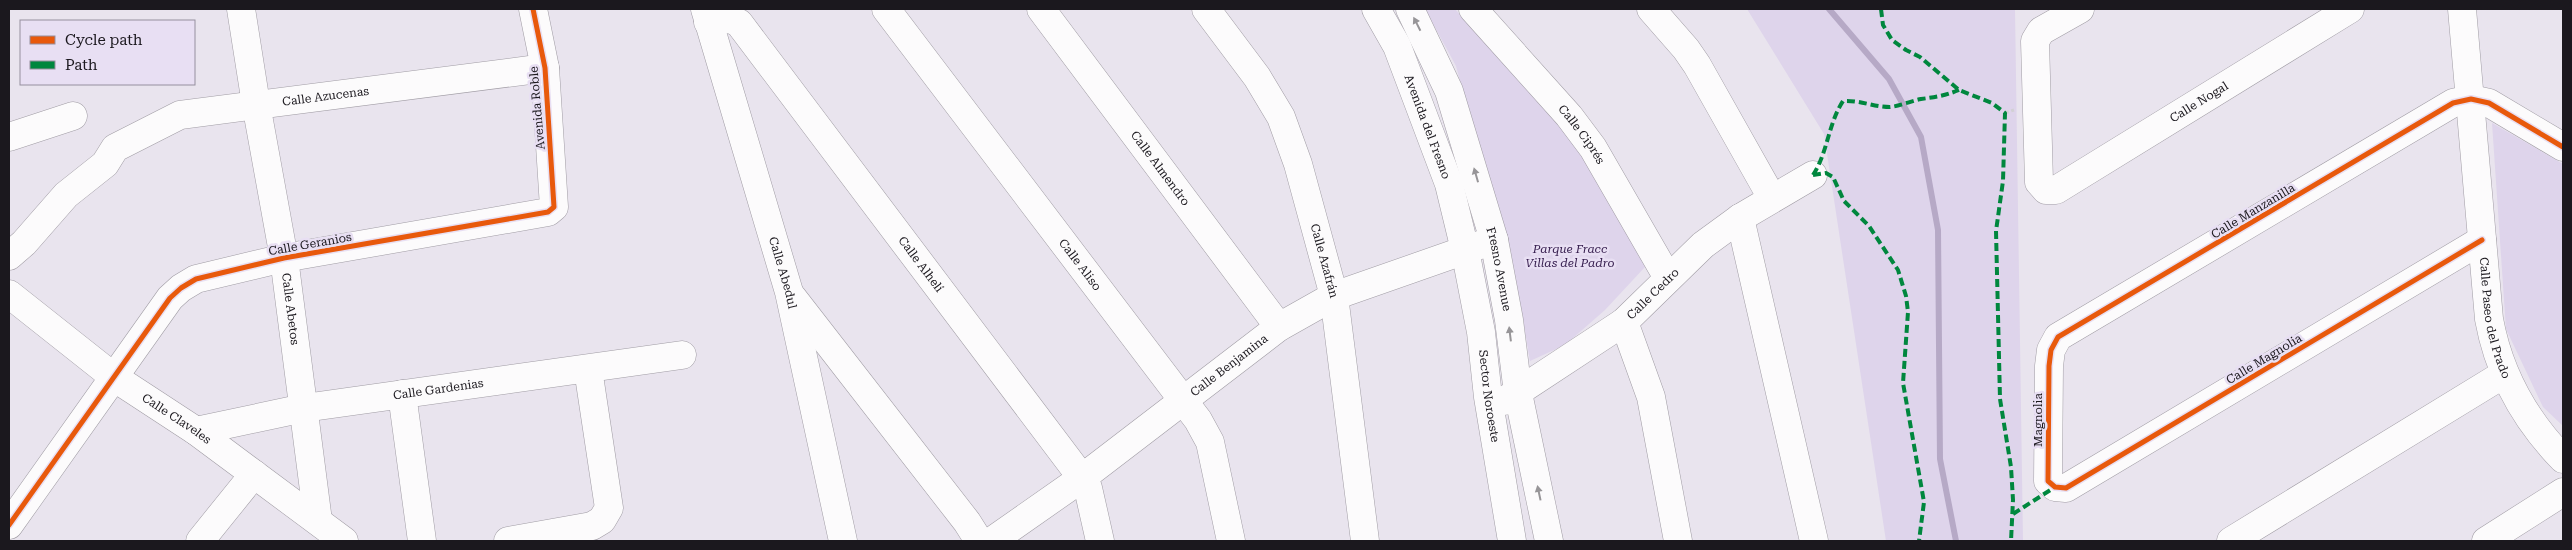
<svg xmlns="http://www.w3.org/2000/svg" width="2572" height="550" font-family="'Roboto Serif',serif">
  <rect width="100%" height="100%" fill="#e9e4ee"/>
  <path fill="#ded4eb" d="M1425 9H1455L1581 150 1645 267 1605 310 1565 345 1530 361 1521 308 1456 66Z
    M1747 9H2015L2023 541H1886L1824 134Z
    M2492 123 2563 164V426L2543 407 2506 329Z"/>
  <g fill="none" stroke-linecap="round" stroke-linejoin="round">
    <path stroke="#b6a9c6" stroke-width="6" d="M1829 9 1889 79 1921 137 1938 230 1940 459 1956 541"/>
    <defs>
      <g id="minor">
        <path id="s1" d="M241 9 256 104 284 258 318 521"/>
        <path id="s2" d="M705 9 789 292 843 541"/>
        <path id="s3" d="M886 9 1198 420 1210 442 1231 541"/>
        <path id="s4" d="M1041 9 1279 327"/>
        <path id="s5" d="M1206 9 1257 77 1281 117 1298 164 1334 296 1365 541"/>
        <path id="s6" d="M1376 9 1397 46 1449 184 1465 250 1481 332 1488 397 1512 541"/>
        <path id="s7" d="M1410 9 1449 91 1494 240 1509 320 1518 393 1549 541"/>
        <path id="s8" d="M1473 9 1569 116 1593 148 1668 278"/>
        <path d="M1651 9 1686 49 1697 65 1772 198"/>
        <path id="s9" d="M2080 9 2041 31 2035 41 2039 182 2046 190H2056L2350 9"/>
        <path id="s10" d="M2462 9 2489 319C2499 374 2524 419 2563 459"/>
        <path id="s11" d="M708 22C720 19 728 17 739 23L1082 478 1088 488 1100 541"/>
        <path d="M9 137 73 116"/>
        <path d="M1740 218 1814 541"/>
        <path d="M2482 240 2066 488 2055 487 2048 481 2049 366 2051 350 2058 337 2453 103 2471 99 2489 103 2563 147"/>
        <path id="s12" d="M9 256 24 243 66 195 105 164 115 148 180 115 545 68"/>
        <path id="s13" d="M9 294 115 378 196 431 344 541"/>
        <path d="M793 298 967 522 979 541"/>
        <path d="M1624 322 1651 397 1678 541"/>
        <path d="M402 394 422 541"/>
        <path id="s14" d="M1504 401 1624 322 1703 245 1740 218 1813 175"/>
        <path id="s15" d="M196 431 304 408 682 355"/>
        <path d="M9 525 170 298 181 288 196 279 284 258 548 212 554 207 545 68 533 9"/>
        <path d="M200 541 254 474"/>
        <path d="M508 541 592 526 602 520 609 508 588 369"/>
        <path id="s16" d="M992 541 1082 478 1279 327 1334 296 1494 240"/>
        <path d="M2231 541 2504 374"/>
        <path d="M2486 541 2563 492"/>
      </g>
    </defs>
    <use href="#minor" stroke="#a09ca4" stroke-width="29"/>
    <path stroke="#d2d0d4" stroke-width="3" stroke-dasharray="4 2.5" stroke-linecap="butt" d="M2005 113 2014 110"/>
    <use href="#minor" stroke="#fcfbfc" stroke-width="28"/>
    <path stroke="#00873e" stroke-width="4" stroke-dasharray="8 4" stroke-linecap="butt" d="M1881 9 1883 25 1892 40 1906 50 1920 57 1959 90 1992 103 2005 113 2003 181 1996 231 2000 399 2011 467 2013 500 2011 541
      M1813 175 1826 173 1833 177 1844 201 1869 226 1898 270 1906 296 1908 312 1903 383 1924 502 1919 541
      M1813 175C1828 152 1828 124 1843 101 1860 100 1874 107 1890 107 1900 106 1911 101 1921 99 1936 97 1944 96 1959 90
      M2013 514 2055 487"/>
    <defs>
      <path id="cycleway" d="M2482 240 2066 488 2055 487 2048 481 2049 366 2051 350 2058 337 2453 103 2471 99 2489 103 2563 147
        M9 525 170 298 181 288 196 279 284 258 548 212 554 207 545 68 533 9"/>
    </defs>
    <use href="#cycleway" stroke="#e8dff3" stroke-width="8"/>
    <use href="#cycleway" stroke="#e8590c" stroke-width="5"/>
  </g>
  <defs><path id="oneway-solid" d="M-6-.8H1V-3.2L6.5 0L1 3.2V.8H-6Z" transform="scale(1.25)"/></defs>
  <g fill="#979598">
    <use href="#oneway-solid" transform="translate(1417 24) rotate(-117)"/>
    <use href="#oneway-solid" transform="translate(1476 175) rotate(-106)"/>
    <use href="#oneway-solid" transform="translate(1510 334) rotate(-97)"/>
    <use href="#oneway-solid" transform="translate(1539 493) rotate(-102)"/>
  </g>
  <g text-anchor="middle" stroke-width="5" stroke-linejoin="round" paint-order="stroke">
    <g font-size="12" fill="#1b181e" stroke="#e8dff3">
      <text dy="4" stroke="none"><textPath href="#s12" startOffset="372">Calle Azucenas</textPath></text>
      <text dy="4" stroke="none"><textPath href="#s9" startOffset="386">Calle Nogal</textPath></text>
      <text transform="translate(537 108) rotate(-95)" y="4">Avenida Roble</text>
      <text dy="4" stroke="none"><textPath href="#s6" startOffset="129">Avenida del Fresno</textPath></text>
      <text dy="4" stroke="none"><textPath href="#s8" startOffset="166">Calle Ciprés</textPath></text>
      <text dy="4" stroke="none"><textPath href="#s4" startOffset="199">Calle Almendro</textPath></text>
      <text transform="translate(2253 211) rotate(-31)" y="4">Calle Manzanilla</text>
      <text transform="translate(310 244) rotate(-10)" y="4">Calle Geranios</text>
      <text dy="4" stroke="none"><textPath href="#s5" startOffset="282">Calle Azafrán</textPath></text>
      <text dy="4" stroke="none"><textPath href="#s11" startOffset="334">Calle Alhelí</textPath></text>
      <text dy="4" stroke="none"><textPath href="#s3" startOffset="321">Calle Aliso</textPath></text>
      <text dy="4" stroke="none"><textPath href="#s7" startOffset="276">Fresno Avenue</textPath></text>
      <text dy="4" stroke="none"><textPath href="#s2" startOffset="275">Calle Abedul</textPath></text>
      <text dy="4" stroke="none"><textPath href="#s14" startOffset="184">Calle Cedro</textPath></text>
      <text dy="4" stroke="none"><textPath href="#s1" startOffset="304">Calle Abetos</textPath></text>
      <text dy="4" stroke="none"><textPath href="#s10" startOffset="311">Calle Paseo del Prado</textPath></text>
      <text transform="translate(2264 359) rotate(-31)" y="4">Calle Magnolia</text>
      <text dy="4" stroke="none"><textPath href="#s16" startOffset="295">Calle Benjamina</textPath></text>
      <text dy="4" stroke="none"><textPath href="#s15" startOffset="246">Calle Gardenias</textPath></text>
      <text dy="4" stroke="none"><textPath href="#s6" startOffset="406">Sector Noroeste</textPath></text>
      <text dy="4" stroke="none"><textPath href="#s13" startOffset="209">Calle Claveles</textPath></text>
      <text transform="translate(2038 420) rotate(-90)" y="4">Magnolia</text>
    </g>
    <g font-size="12" font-style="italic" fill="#392151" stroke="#e8dff3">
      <text x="1570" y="253">Parque Fracc<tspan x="1570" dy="14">Villas del Padro</tspan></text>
    </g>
  </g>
  <rect width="2572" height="550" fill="none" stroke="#1b181e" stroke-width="20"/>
  <rect x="20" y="20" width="175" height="65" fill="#e8dff3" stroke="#968f9e"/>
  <rect x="30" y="36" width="25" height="8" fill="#e8590c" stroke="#968f9e"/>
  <text x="65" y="45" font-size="15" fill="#1b181e">Cycle path</text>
  <rect x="30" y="61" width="25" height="8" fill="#00873e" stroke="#968f9e"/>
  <text x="65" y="70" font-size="15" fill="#1b181e">Path</text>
</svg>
